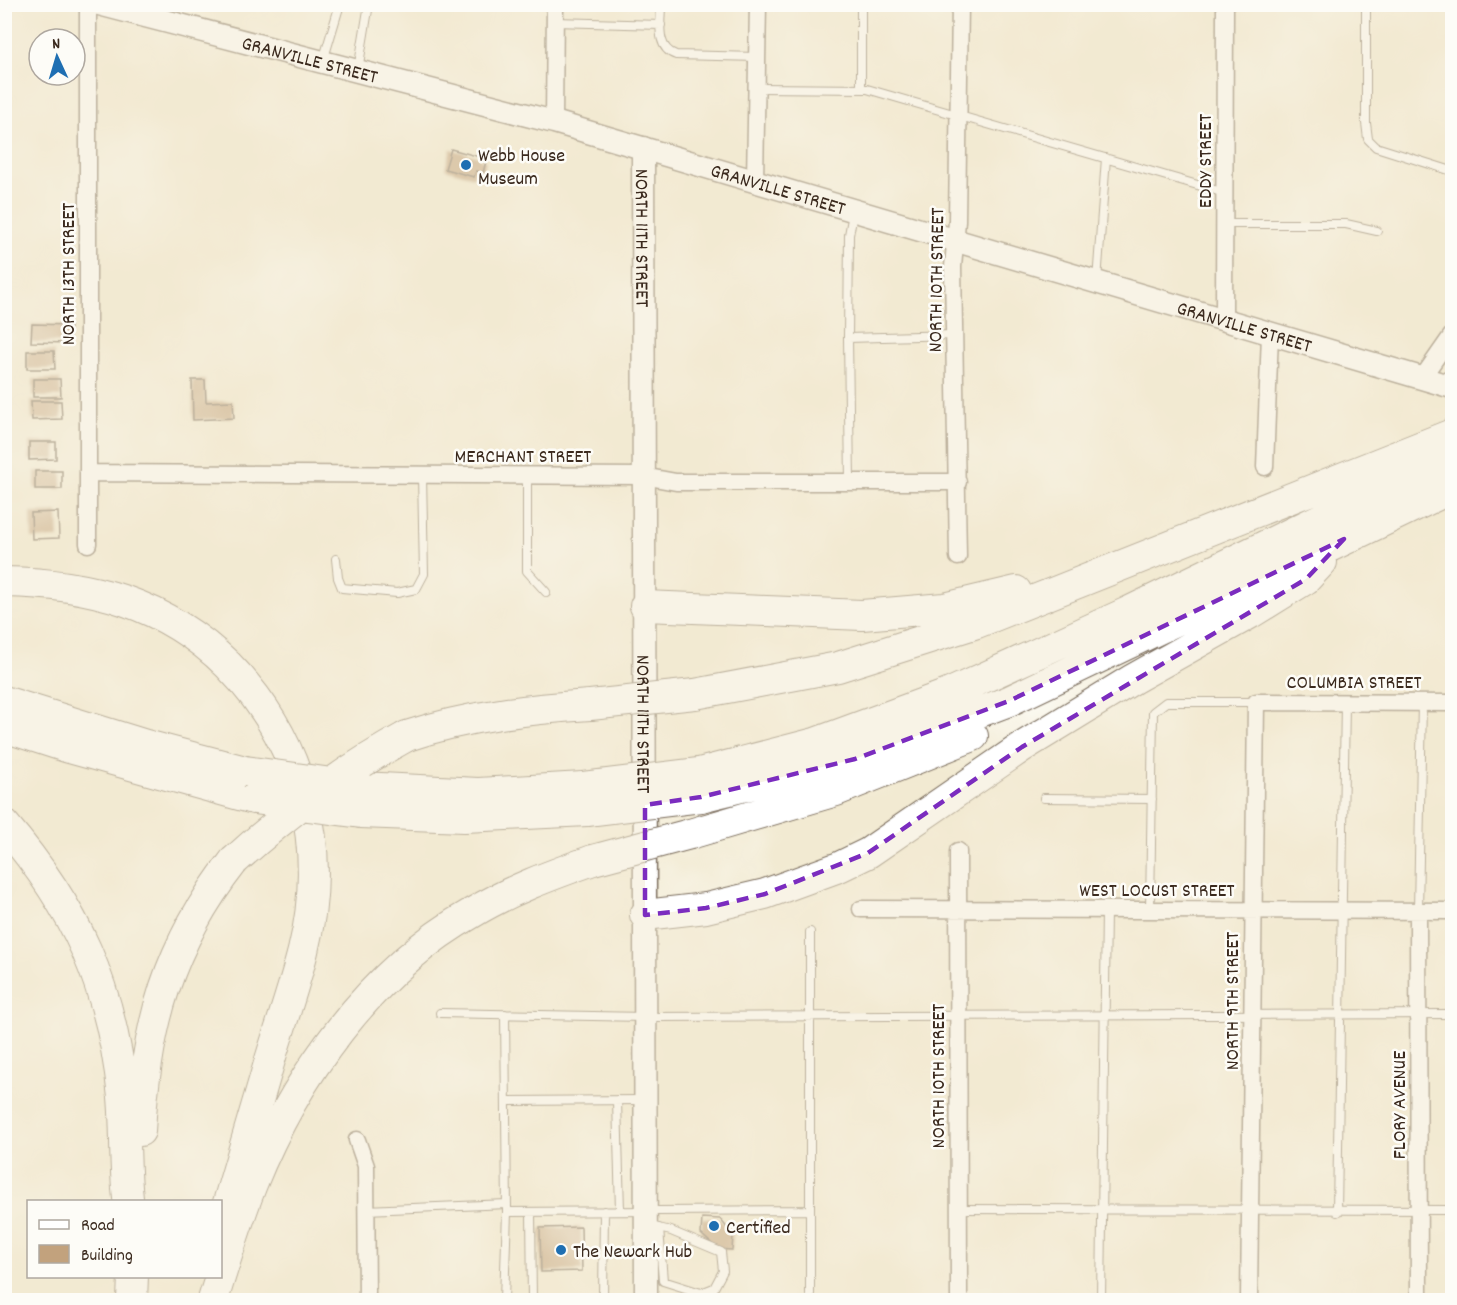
<svg xmlns="http://www.w3.org/2000/svg" width="1457" height="1305" font-family="Dekko,sans-serif">
  <rect width="100%" height="100%" fill="#fdfcf7"/>
  <filter id="ink" filterUnits="userSpaceOnUse"><feTurbulence type="fractalNoise" baseFrequency=".0167" numOctaves="2"/><feDisplacementMap in="SourceGraphic" scale="12" xChannelSelector="R" yChannelSelector="G"/><feConvolveMatrix kernelMatrix="1 2 1 2 8 2 1 2 1" color-interpolation-filters="sRGB"/></filter>
  <filter id="wash" filterUnits="userSpaceOnUse"><feTurbulence type="fractalNoise" baseFrequency=".008" numOctaves="4" result="noise"/><feDisplacementMap in="SourceGraphic" scale="24" xChannelSelector="R" yChannelSelector="G"/><feGaussianBlur stdDeviation="1.35" result="paint"/><feColorMatrix in="noise" values="0 0 0 0 0 0 0 0 0 0 0 0 0 0 0 0 0 1.4 0 .05"/><feComposite in="paint" operator="in"/></filter>
  <g filter="url(#wash)">
    <rect width="100%" height="100%" fill="#f2ead2"/>
    <g id="blocks">
      <path fill="#c2a27d" d="M451 149 480 157V159L486 161 483 173 476 171 474 177 445 169Z
        M32 324 70 325 69 343 31 342Z
        M27 351H54L55 369H27Z
        M33 379H60L61 397H33Z
        M192 380H205L206 402 233 401 234 418 193 420Z
        M31 401H61L62 419 32 420Z
        M29 442H56V459L29 460Z
        M35 471H62V489H35Z
        M58 512 59 538 32 539 31 513Z
        M702 1218 720 1219 733 1235 732 1250 718 1249 701 1234Z
        M581 1227 582 1271 541 1272 540 1228Z"/>
    </g>
  </g>
  <g filter="url(#ink)">
    <use href="#blocks" fill-opacity="0" stroke="#7b6d5d" stroke-width="1.5"/>
    <g fill="none" stroke-linecap="round" stroke-linejoin="round">
      <defs>
        <path id="lane" d="M661 4C661 22 655 48 676 55L758 57
          M1366 4V123L1368 139 1376 147 1452 171
          M555 22 661 25
          M323 61 340 4
          M358 70 369 4
          M758 88 867 89 1225 193
          M861 89V4
          M1226 224H1346L1377 231
          M1097 281 1106 158
          M848 338 849 235 853 213
          M527 476V571L546 592
          M850 482 848 338 953 335
          M336 559 338 578 342 588 397 593 416 589 424 574 422 475
          M1044 798 1152 799
          M1150 910 1153 712 1166 702H1256
          M1418 910 1422 703
          M440 1013 645 1017 1452 1014
          M617 1100 620 1211
          M506 1101 643 1100
          M958 1209 1452 1210
          M366 1210 507 1204
          M507 1212 808 1210
          M531 1212 532 1300
          M1337 1212 1345 702
          M646 1225 671 1231 721 1252 723 1271 714 1288 701 1293V1300
          M659 1228 663 1281 701 1293
          M504 1300 507 1212 505 1014
          M603 1300 604 1211
          M810 1300V932
          M1101 1300 1106 910"/>
        <path id="street" d="M554 122 555 4
          M755 180 758 4
          M1224 318 1225 4
          M1422 378 1452 335
          M1265 467 1270 334
          M88 473 643 476 676 482H958
          M88 544V4
          M958 557 953 267 957 221 960 4
          M958 851 959 1300
          M861 909 1452 911
          M1418 910 1419 1300
          M357 1140 366 1166 367 1300
          M1249 1300 1256 702 1452 703"/>
        <g id="secondary">
          <path id="s1" d="M99 4 554 122 1452 387"/>
          <path id="s2" d="M643 148 646 1300"/>
        </g>
        <path id="highway" d="M4 582C90 583 165 603 228 665 303 741 329 847 303 951 294 987 281 1024 270 1060 253 1116 237 1173 220 1230
          M645 606 862 615 944 608 1016 591
          M695 694 838 667 977 623 1452 434
          M4 701 146 745 245 771
          M4 727 66 747 254 799
          M407 736C467 716 527 709 590 705
          M699 773 815 743 948 694 1128 612 1452 455
          M361 787 478 793 583 787
          M701 797 855 759 1009 701 1452 488
          M361 813 464 817 587 811
          M4 824C77 909 111 985 123 1097 126 1130 124 1164 128 1198
          M690 834 836 791 973 736
          M645 915 706 908 765 894 839 867 868 853 1022 747 1133 679 1251 613 1306 579 1322 562
          M140 1131C146 1026 168 945 234 861
          M132 1300 133 1276
          M213 1300C225 1261 237 1222 252 1184 295 1077 370 971 472 913 510 890 551 875 593 860"/>
      </defs>
      <use href="#lane" stroke="#7b6d5d" stroke-width="10"/>
      <use href="#street" stroke="#7b6d5d" stroke-width="19"/>
      <use href="#secondary" stroke="#7b6d5d" stroke-width="25"/>
      <use href="#highway" stroke="#7b6d5d" stroke-width="32"/>
      <use href="#lane" stroke="#fff" stroke-width="8"/>
      <use href="#street" stroke="#fff" stroke-width="16"/>
      <use href="#secondary" stroke="#fff" stroke-width="22"/>
      <use href="#highway" stroke="#fff" stroke-width="30"/>
      <defs>
        <path id="highway-bridge" d="M590 705 695 694
          M245 771 361 787
          M583 787 699 773
          M254 799 361 813
          M587 811 701 797
          M593 860 690 834
          M234 861C288 812 343 771 407 736"/>
      </defs>
      <use href="#highway-bridge" stroke="#7b6d5d" stroke-width="32" stroke-linecap="butt"/>
      <use href="#highway-bridge" stroke="#fff" stroke-width="30"/>
    </g>
  </g>
  <path d="M0 0H1457V1305H0ZM1344 539 1306 579 1022 747 868 853 765 894 706 908 645 915V805L701 797 855 759 1009 701Z" fill="#f2ead2" fill-opacity=".55" fill-rule="evenodd"/>
  <path fill="none" stroke="#7b2cbf" stroke-width="4.5" stroke-dasharray="12 8" stroke-linejoin="round" d="M1344 539 1306 579 1022 747 868 853 765 894 706 908 645 915V805L701 797 855 759 1009 701Z"/>
  <g fill="#1f6fb2" stroke="#fdfcf7" stroke-width="2">
    <circle cx="466" cy="165" r="6"/>
    <circle cx="714" cy="1226" r="6"/>
    <circle cx="561" cy="1250" r="6"/>
  </g>
  <g text-anchor="middle" stroke-width="5" stroke-linejoin="round" paint-order="stroke">
    <g font-size="20" fill="#3b2a1e" stroke="#fdfcf7">
      <text dy="7" stroke="none"><textPath href="#s1" startOffset="218">GRANVILLE STREET</textPath></text>
      <text transform="translate(1204 161) rotate(-90)" y="7">EDDY STREET</text>
      <text dy="7" stroke="none"><textPath href="#s1" startOffset="704">GRANVILLE STREET</textPath></text>
      <text dy="7" stroke="none"><textPath href="#s2" startOffset="90">NORTH 11TH STREET</textPath></text>
      <text transform="translate(67 274) rotate(-90)" y="7">NORTH 13TH STREET</text>
      <text transform="translate(935 280) rotate(-89)" y="7">NORTH 10TH STREET</text>
      <text dy="7" stroke="none"><textPath href="#s1" startOffset="1190">GRANVILLE STREET</textPath></text>
      <text x="523" y="462">MERCHANT STREET</text>
      <text x="1354" y="688">COLUMBIA STREET</text>
      <text dy="7" stroke="none"><textPath href="#s2" startOffset="576">NORTH 11TH STREET</textPath></text>
      <text x="1157" y="896">WEST LOCUST STREET</text>
      <text transform="translate(1231 1001) rotate(-90)" y="7">NORTH 9TH STREET</text>
      <text transform="translate(937 1076) rotate(-90)" y="7">NORTH 10TH STREET</text>
      <text transform="translate(1398 1105) rotate(-90)" y="7">FLORY AVENUE</text>
    </g>
    <g font-size="20" fill="#3b2a1e" stroke="#fdfcf7" text-anchor="start">
      <text x="478" y="161">Webb House<tspan x="478" dy="23">Museum</tspan></text>
      <text x="726" y="1233">Certified</text>
      <text x="573" y="1257">The Newark Hub</text>
    </g>
  </g>
  <rect width="1457" height="1305" fill="none" stroke="#fdfcf7" stroke-width="24"/>
  <rect x="27" y="1200" width="195" height="78" fill="#fdfcf7" stroke="#afa8a0" stroke-width="1.5"/>
  <rect x="39" y="1220" width="30" height="9" fill="#ffffff" stroke="#afa8a0" stroke-width="1.5"/>
  <text x="81" y="1230" font-size="18" fill="#3b2a1e">Road</text>
  <rect x="39" y="1245" width="30" height="18" fill="#c2a27d" stroke="#afa8a0" stroke-width="1.5"/>
  <text x="81" y="1260" font-size="18" fill="#3b2a1e">Building</text>
  <g transform="translate(57 57) rotate(356)"><circle r="28" fill="#fdfcf7" stroke="#afa8a0" stroke-width="1.5"/>
  <path d="M0-4.5L10 22L0 15L-10 22Z" fill="#1f6fb2"/>
  <text y="-9" font-size="16" font-weight="bold" text-anchor="middle" fill="#3b2a1e">N</text>
  </g>
</svg>
